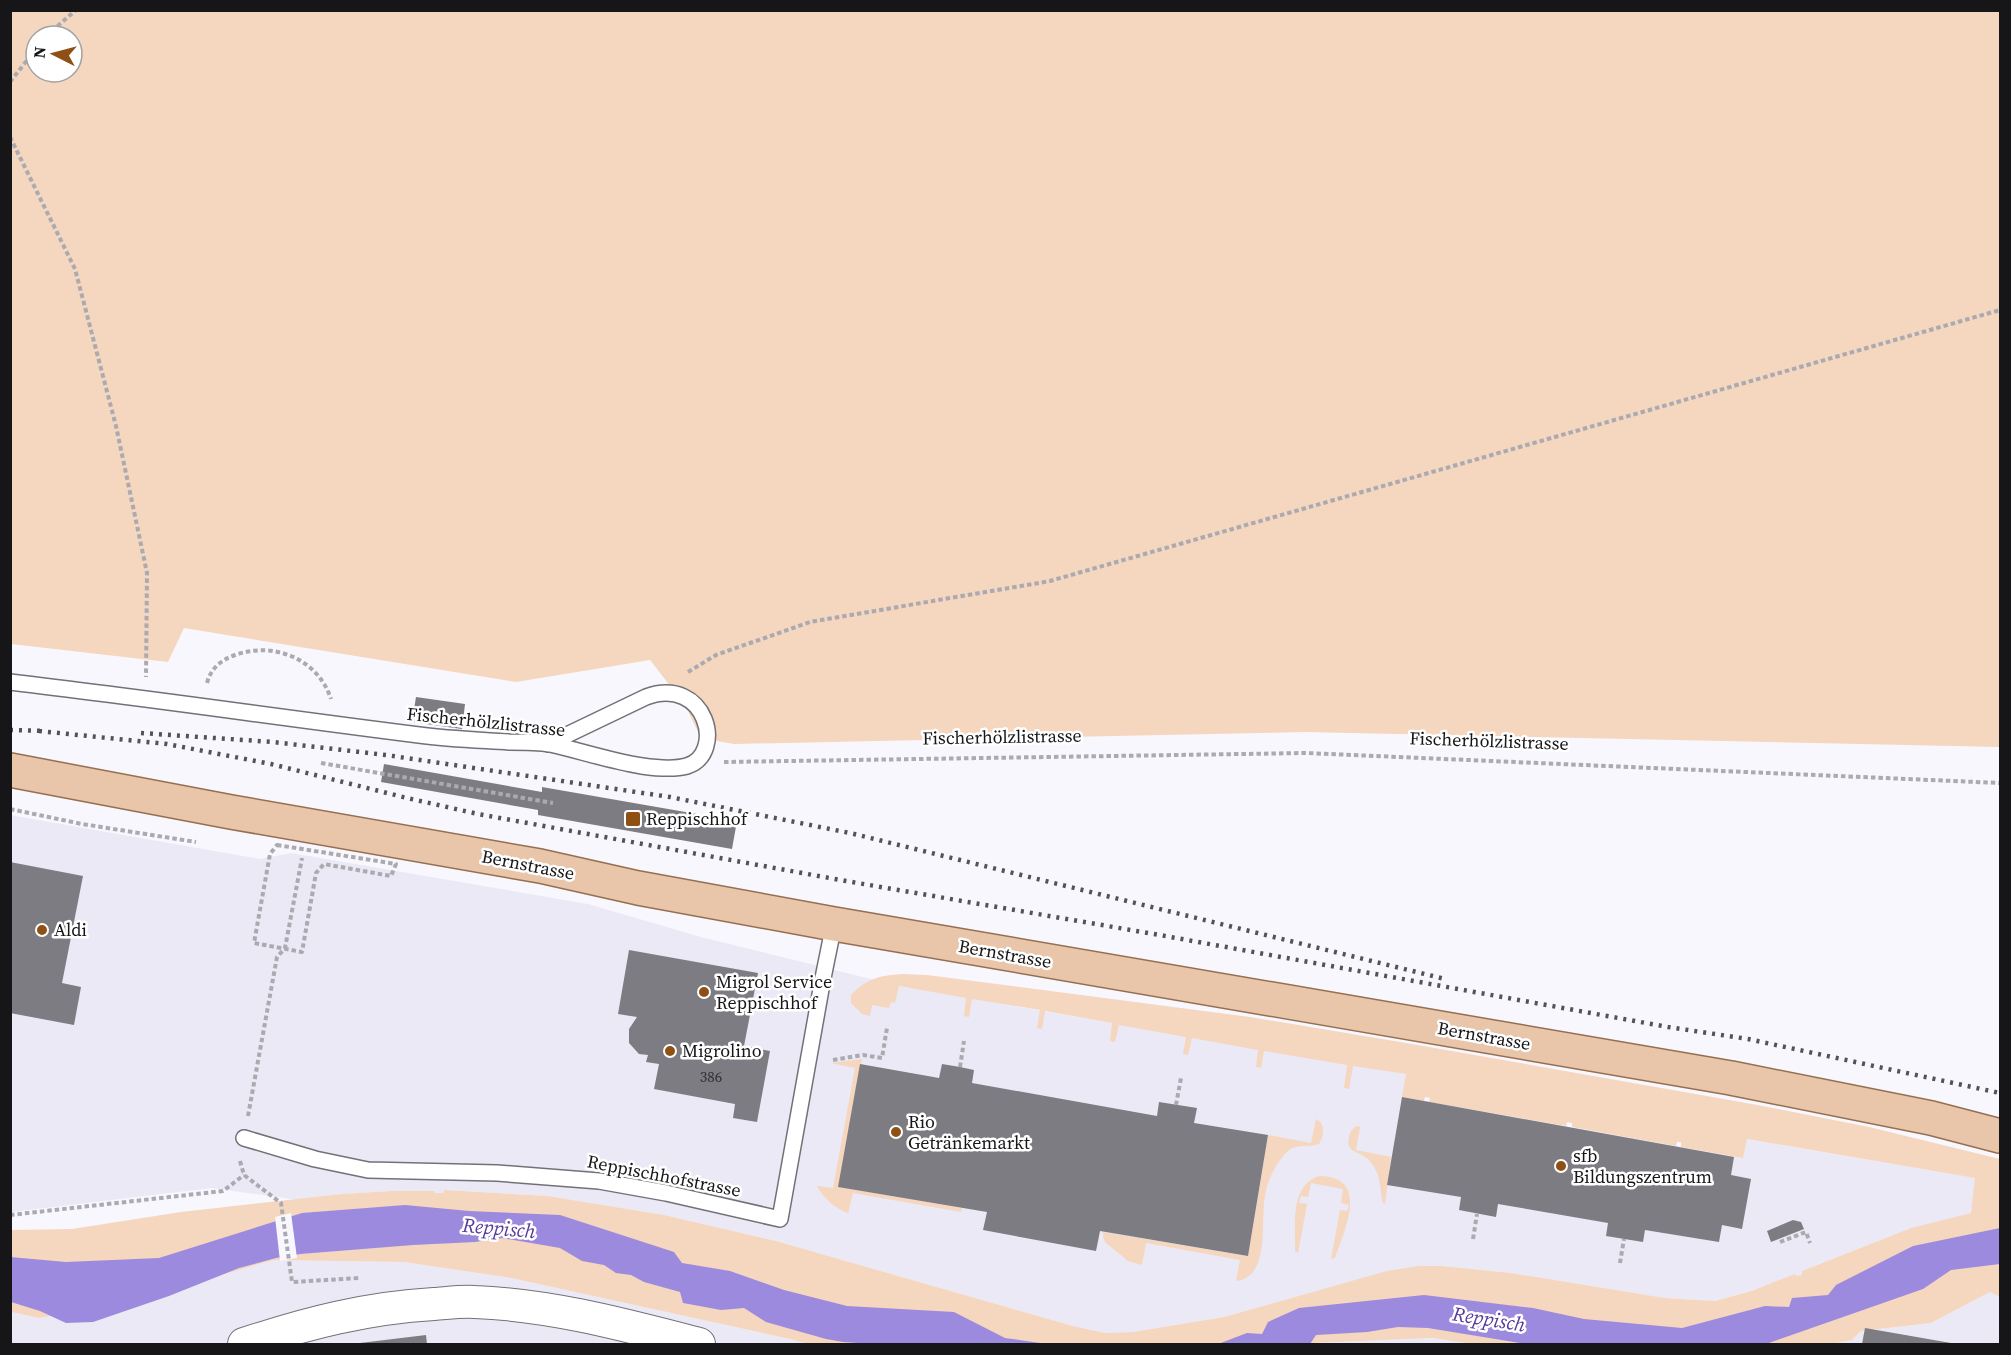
<svg xmlns="http://www.w3.org/2000/svg" width="2011" height="1355" font-family="'Source Serif 4',serif">
  <rect width="100%" height="100%" fill="#f8f7fe"/>
  <path fill="#ebe9f5" d="M10 815 260 859 291 853 588 904 701 937 899 986 1406 1074 1403 1097 1743 1158 1746 1139 1976 1178 1971 1213 1911 1228 1802 1271 1803 1275 1715 1301 1665 1298 1511 1273 1442 1266 1316 1291 1224 1317 1133 1332 1105 1333 1073 1326 776 1241 664 1215 548 1196 444 1190 443 1193H434V1191H391L342 1194 298 1200 212 1188 11 1212Z
    M273 1260 404 1262 511 1278 790 1339 808 1344H11L10 1312 39 1318 126 1303Z
    M1990 1292 2000 1297V1344H1830L1852 1340 1861 1331 1931 1323Z
    M1433 1338 1473 1344H1312V1343Z"/>
  <path fill="#f5d6be" fill-rule="evenodd" d="M11 11H2000V747L1305 732 734 744 701 738 685 705 650 660 516 682 184 628 168 662 11 644ZM36 36H72V72H36Z
    M902 974 927 975 1250 1017 1412 1044 1752 1104 1869 1127 2000 1159V1297L1990 1292 1931 1323 1861 1331 1852 1340 1830 1344H1473L1433 1338 1312 1343V1344H808L790 1339 511 1278 404 1262 273 1260 126 1303 39 1318 11 1312V1230L72 1229 181 1212 342 1194 391 1191H434L435 1193H443L444 1190 548 1196 664 1215 776 1241 1073 1326 1105 1333 1133 1332 1224 1317 1387 1271 1419 1266H1442L1511 1273 1665 1298 1715 1301 1754 1290 1795 1274 1796 1276 1802 1275V1271L1911 1228 1971 1213 1975 1178 1747 1139 1743 1158 1681 1147V1142H1677L1676 1146 1572 1127V1123L1567 1122 1566 1126 1429 1102 1430 1098 1425 1097 1424 1101 1402 1097 1406 1074 1353 1066 1349 1089 1344 1088 1347 1065 1264 1051 1261 1068 1256 1067 1258 1050 1192 1038 1188 1055 1183 1054 1186 1037 1119 1025 1115 1042 1110 1041 1112 1023 1045 1011 1042 1029 1037 1028 1040 1010 972 999 969 1017 964 1016 966 998 899 986 895 1003 891 1002 889 1008 872 1005 870 1016 862 1014 851 1003V995C868 978 878 976 902 974Z
    M862 1059 839 1187 962 1208 961 1212 853 1193 848 1213C835 1208 824 1199 817 1186L833 1188 855 1068 831 1063Z
    M1316 1119C1326 1124 1324 1135 1319 1144 1308 1148 1298 1143 1288 1151 1276 1162 1267 1181 1265 1196 1260 1222 1271 1277 1236 1281L1240 1260 1146 1243 1142 1265 1128 1261 1105 1242 1103 1237V1232L1248 1256 1268 1135 1311 1143Z
    M1357 1126 1360 1127 1356 1150 1391 1157 1385 1204 1383 1203C1380 1193 1381 1179 1376 1171 1374 1166 1371 1162 1368 1159 1359 1151 1345 1153 1349 1137 1350 1131 1352 1129 1357 1126Z
    M1319 1176C1371 1176 1344 1231 1335 1258L1331 1259 1340 1210 1347 1211 1349 1205 1341 1203 1343 1189 1311 1183 1308 1197 1301 1196 1299 1203 1307 1204 1298 1253 1295 1251C1296 1224 1289 1187 1319 1176Z"/>
  <path fill="#9c8ade" d="M405 1205 469 1211 560 1215 674 1252 682 1263 730 1271 784 1290 847 1306 954 1312 1005 1338 1047 1344H872L843 1342 826 1339 766 1322 744 1308 721 1310 683 1303 680 1292 644 1282 631 1275 616 1273 604 1265 582 1261 560 1248 502 1238 475 1242 413 1245 300 1254 276 1258 239 1268 169 1296 93 1322 66 1323 40 1311 11 1302 10 1257 66 1262 159 1258 302 1213Z
    M2000 1228V1264L1951 1270 1923 1289 1766 1344H1526L1428 1328 1398 1327 1367 1332 1316 1335 1310 1344H1218L1247 1333 1262 1334 1268 1322 1299 1308 1424 1295 1533 1308 1584 1319 1682 1328 1765 1306 1789 1307 1792 1298 1828 1295 1836 1285 1913 1246Z"/>
  <path fill="#f8f7fe" d="M291 1213 297 1258 280 1261 275 1217Z"/>
  <path fill="#7d7c82" d="M416 697 465 704 462 729 412 722Z
    M384 764 542 792V787L737 821 732 849 538 815V810L381 782Z
    M10 862 83 876 62 983 81 987 74 1025 10 1013Z
    M629 950 758 973 744 1046 770 1051 757 1122 733 1118 735 1104 654 1089 659 1064 646 1062 648 1055 639 1054 629 1043V1029L637 1017 618 1014Z
    M860 1064 939 1078 942 1064 960 1067 974 1070 972 1083 1157 1116 1159 1102 1197 1108 1194 1123 1268 1135 1248 1256 1100 1231 1096 1251 983 1230 987 1212 838 1187Z
    M1402 1097 1734 1157 1731 1175 1751 1179 1742 1229 1722 1225 1719 1242 1645 1230 1643 1242 1606 1236 1608 1223 1498 1204 1496 1217 1459 1210 1461 1197 1387 1185Z
    M1793 1220 1801 1222 1804 1229 1771 1242 1767 1231Z
    M1865 1328 1951 1343V1344H1862Z
    M426 1335 427 1344H360V1343Z"/>
  <g fill="none" stroke-linecap="round" stroke-linejoin="round">
    <defs>
      <path id="lane" d="M10 682C147 698 283 718 419 735 449 739 479 740 509 742 522 742 537 742 550 744 581 751 611 761 642 766 656 768 673 770 687 766 726 754 707 675 646 697L548 744
        M244 1138 315 1159 368 1170 497 1173 599 1181 666 1193 780 1219 823 978 834 924"/>
      <path id="street" d="M244 1344C308 1323 366 1308 434 1304 448 1303 462 1301 475 1302 552 1305 625 1325 699 1344"/>
      <path id="primary" d="M10 770 231 812 540 866 638 888 834 924 1731 1078 1931 1118 2000 1136"/>
    </defs>
    <use href="#lane" stroke="#727177" stroke-width="18"/>
    <use href="#street" stroke="#727177" stroke-width="34"/>
    <use href="#primary" stroke="#956f51" stroke-width="36"/>
    <path stroke="#abaab0" stroke-width="4" stroke-dasharray="4.5 3" stroke-linecap="butt" d="M46 36 76 10
      M10 82 36 49
      M10 137 75 269 116 426 147 573 146 677
      M688 672 716 655 810 622 1050 581 2000 310
      M207 683C211 668 221 660 235 655 274 641 318 659 331 699
      M724 762 1306 753 2000 783
      M321 763 553 803
      M10 809 82 824 196 842
      M277 845 396 864 391 876 324 864 316 873 302 952 254 943 270 854Z
      M833 1060 863 1055 882 1058 887 1028
      M960 1067 964 1041
      M1176 1105 1181 1078
      M248 1116 277 957 285 948 302 858
      M240 1161 244 1175 281 1203 292 1282 360 1278
      M10 1215 223 1191 244 1175
      M1473 1239 1477 1214
      M1780 1242 1806 1232 1810 1243
      M1620 1263 1624 1239"/>
    <use href="#lane" stroke="#fff" stroke-width="15"/>
    <use href="#street" stroke="#fff" stroke-width="32"/>
    <use href="#primary" stroke="#e9c5a9" stroke-width="33"/>
    <path stroke="#535256" stroke-width="4.5" stroke-dasharray="3 6" stroke-linecap="butt" d="M10 730 45 731
      M39 731 167 744 271 764 407 798 478 814 846 881 1154 934 1668 1027 1748 1039 2000 1093
      M141 733 273 742 386 755 670 797 850 833 1445 979"/>
  </g>
  <g fill="#8e5015" stroke="#fff" stroke-width="2">
    <rect x="625" y="811" width="16" height="16" rx="3"/>
    <circle cx="42" cy="930" r="6"/>
    <circle cx="704" cy="992" r="6"/>
    <circle cx="670" cy="1051" r="6"/>
    <circle cx="896" cy="1132" r="6"/>
    <circle cx="1561" cy="1166" r="6"/>
  </g>
  <g text-anchor="middle" stroke-width="5" stroke-linejoin="round" paint-order="stroke">
    <g font-size="15" fill="#303032">
      <text x="711" y="1082">386</text>
    </g>
    <g font-size="18" fill="#161618" stroke="#fff">
      <text transform="translate(486 722) rotate(6)" y="6">Fischerhölzlistrasse</text>
      <text transform="translate(1002 737) rotate(-1)" y="6">Fischerhölzlistrasse</text>
      <text transform="translate(1489 741) rotate(2)" y="6">Fischerhölzlistrasse</text>
      <text transform="translate(528 865) rotate(11)" y="6">Bernstrasse</text>
      <text transform="translate(1005 954) rotate(10)" y="6">Bernstrasse</text>
      <text transform="translate(1484 1036) rotate(10)" y="6">Bernstrasse</text>
      <text transform="translate(664 1176) rotate(11)" y="6">Reppischhofstrasse</text>
    </g>
    <g font-size="18" fill="#161618" stroke="#fff" text-anchor="start">
      <text x="646" y="825">Reppischhof</text>
      <text x="54" y="936">Aldi</text>
      <text x="716" y="988">Migrol Service<tspan x="716" dy="21">Reppischhof</tspan></text>
      <text x="682" y="1057">Migrolino</text>
      <text x="908" y="1128">Rio<tspan x="908" dy="21">Getränkemarkt</tspan></text>
      <text x="1573" y="1162">sfb<tspan x="1573" dy="21">Bildungszentrum</tspan></text>
    </g>
    <g font-size="20" font-style="italic" fill="#573a9d" stroke="#fff">
      <text transform="translate(499 1228) rotate(5)" y="7">Reppisch</text>
      <text transform="translate(1489 1319) rotate(9)" y="7">Reppisch</text>
    </g>
  </g>
  <rect width="2011" height="1355" fill="none" stroke="#161618" stroke-width="24"/>
  <g transform="translate(54 54) rotate(276)"><circle r="28" fill="#ffffff" stroke="#a2a2a3" stroke-width="1.5"/>
  <path d="M0-4.5L10 22L0 15L-10 22Z" fill="#8e5015"/>
  <text y="-9" font-size="16" font-weight="bold" text-anchor="middle" fill="#161618">N</text>
  </g>
</svg>
